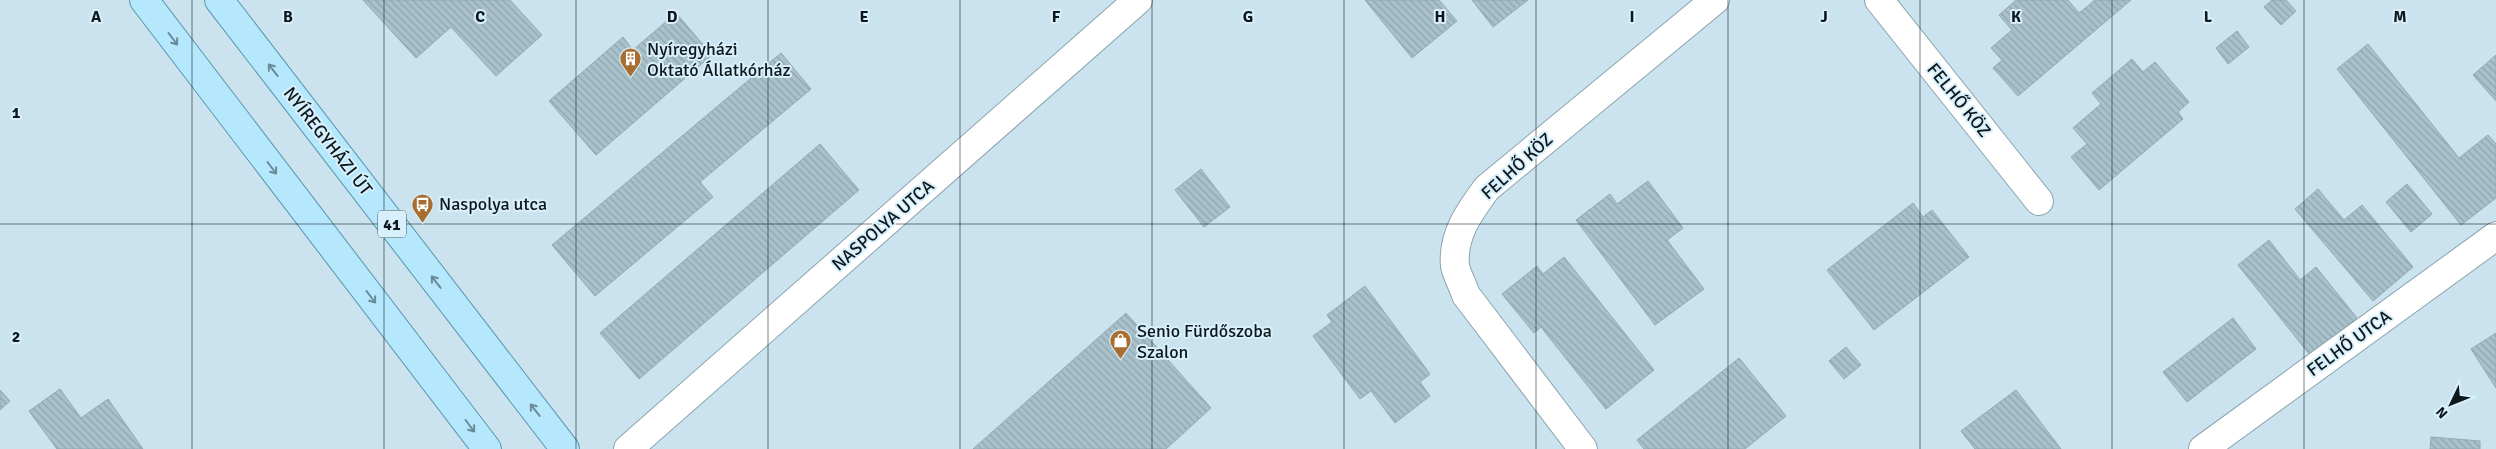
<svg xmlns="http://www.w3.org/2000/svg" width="2496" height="449" font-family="Signika,sans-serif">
  <defs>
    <pattern id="building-back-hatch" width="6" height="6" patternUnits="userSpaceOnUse" patternTransform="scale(1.25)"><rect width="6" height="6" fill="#a8c1cb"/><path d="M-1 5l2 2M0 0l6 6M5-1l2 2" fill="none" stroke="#8fa5ae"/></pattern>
  </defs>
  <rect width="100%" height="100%" fill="#cae3ee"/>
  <path fill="url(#building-back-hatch)" stroke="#92aab4" d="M363 0H510L542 35 496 76 451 27 416 58Z
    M1365 0H1439L1457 21 1412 58Z
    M1472 0H1528L1493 27Z
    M2016 0H2068L2079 13 2095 0H2131L2018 96 1993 68 2002 60 1991 48 2012 30 1999 15Z
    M2272 0H2286L2296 11 2281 25 2264 7Z
    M676 13 712 55 596 155 549 101 623 37 633 50Z
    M2237 31 2249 47 2228 64 2216 48Z
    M2368 44 2459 158 2488 135 2496 144V198L2461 225 2337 69Z
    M781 53 811 89 700 182 713 197 595 296 552 245Z
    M2496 55V101L2473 75Z
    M2132 59 2143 72 2155 62 2189 102 2178 112 2183 119 2099 190 2071 157 2087 144 2073 128 2101 104 2092 93Z
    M820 144 859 190 639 379 600 333Z
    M1201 169 1230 207 1204 227 1175 190Z
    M1648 181 1683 228 1667 240 1704 289 1655 325 1576 220 1610 194 1617 204Z
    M2407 184 2432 214 2411 232 2386 202Z
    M2318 189 2344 220 2362 205 2413 267 2373 301 2295 209Z
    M1913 203 1923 217 1932 210 1969 257 1874 330 1827 270Z
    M2269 240 2300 280 2316 267 2357 318 2310 355 2238 265Z
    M1564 257 1654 370 1606 409 1541 327 1534 333 1502 294 1537 266 1543 274Z
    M1365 286 1430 374 1420 382 1430 396 1395 423 1371 391 1360 399 1313 336 1332 322 1327 315Z
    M1126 313 1211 408 1166 449H973Z
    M2233 318 2256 349 2187 402 2163 372Z
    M2496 333V388L2471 349Z
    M1846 347 1861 365 1844 379 1829 361Z
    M1739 358 1786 416 1745 449H1644L1637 440Z
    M60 389 81 418 108 399 143 449H57L29 411Z
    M0 390 10 401 0 410Z
    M2016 390 2061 449H1975L1961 431Z
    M2431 437 2480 441V449H2430Z"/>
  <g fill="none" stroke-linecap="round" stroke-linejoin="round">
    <defs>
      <path id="street" d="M1879 0 2039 201
        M628 449 1138 0
        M1583 449 1466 295C1463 286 1457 275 1455 266 1452 235 1470 211 1487 188L1715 0
        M2203 449 2496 236"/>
      <path id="primary" d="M144 0 487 449
        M219 0 565 449"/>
    </defs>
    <use href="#street" stroke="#8ca4ae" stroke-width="30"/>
    <use href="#primary" stroke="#5b95ad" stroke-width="30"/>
    <use href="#street" stroke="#fff" stroke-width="28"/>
    <use href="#primary" stroke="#b5e8fd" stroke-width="28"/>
  </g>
  <defs><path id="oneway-shaft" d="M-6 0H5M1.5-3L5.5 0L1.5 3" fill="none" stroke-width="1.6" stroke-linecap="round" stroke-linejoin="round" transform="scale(1.25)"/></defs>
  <g stroke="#6a8a97">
    <use href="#oneway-shaft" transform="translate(173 39) rotate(53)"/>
    <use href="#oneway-shaft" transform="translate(273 70) rotate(-128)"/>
    <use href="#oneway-shaft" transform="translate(272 168) rotate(53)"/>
    <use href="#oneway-shaft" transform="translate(436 282) rotate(-128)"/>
    <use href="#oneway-shaft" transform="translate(371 297) rotate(53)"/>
    <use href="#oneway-shaft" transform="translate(535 410) rotate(-128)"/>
    <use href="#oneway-shaft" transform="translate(470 426) rotate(53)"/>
  </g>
  <path fill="none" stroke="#0e171b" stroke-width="1" stroke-opacity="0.55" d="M192 0V449M384 0V449M576 0V449M768 0V449M960 0V449M1152 0V449M1344 0V449M1536 0V449M1728 0V449M1920 0V449M2112 0V449M2304 0V449M0 224H2496"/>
  <defs>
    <symbol id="building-pin" viewBox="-11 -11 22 30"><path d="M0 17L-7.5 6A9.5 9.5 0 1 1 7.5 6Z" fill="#a96d30" stroke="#d7f0fb"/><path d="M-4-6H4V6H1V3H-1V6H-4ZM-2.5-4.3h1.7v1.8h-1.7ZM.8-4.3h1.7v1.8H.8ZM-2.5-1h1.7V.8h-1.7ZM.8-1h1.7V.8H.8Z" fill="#fff"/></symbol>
    <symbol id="bus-pin" viewBox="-11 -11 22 30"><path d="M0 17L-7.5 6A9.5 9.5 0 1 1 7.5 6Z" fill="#a96d30" stroke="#d7f0fb"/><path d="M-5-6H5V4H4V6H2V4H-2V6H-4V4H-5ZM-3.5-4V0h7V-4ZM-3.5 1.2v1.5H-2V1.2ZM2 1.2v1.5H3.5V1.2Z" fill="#fff"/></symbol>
    <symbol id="shop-pin" viewBox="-11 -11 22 30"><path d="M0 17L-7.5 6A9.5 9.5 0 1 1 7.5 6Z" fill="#a96d30" stroke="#d7f0fb"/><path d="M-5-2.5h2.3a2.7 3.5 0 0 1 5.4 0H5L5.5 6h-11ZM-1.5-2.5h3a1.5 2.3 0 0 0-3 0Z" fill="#fff"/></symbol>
  </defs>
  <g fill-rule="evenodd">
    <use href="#building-pin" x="618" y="46" width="25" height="34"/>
    <use href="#bus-pin" x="410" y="192" width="25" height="34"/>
    <use href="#shop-pin" x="1108" y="328" width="25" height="34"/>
  </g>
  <g text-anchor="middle" stroke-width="4" stroke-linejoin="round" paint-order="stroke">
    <rect fill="#d7f0fb" stroke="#4a585e" stroke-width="1" x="378" y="210.5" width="28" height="27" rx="4"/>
    <g font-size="16" font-weight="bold" fill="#0e171b">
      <text x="392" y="230">41</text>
    </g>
    <g font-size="18" fill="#0e171b" stroke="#d7f0fb" text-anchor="start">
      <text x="647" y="55">Nyíregyházi<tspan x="647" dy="21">Oktató Állatkórház</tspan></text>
      <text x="439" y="210">Naspolya utca</text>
      <text x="1137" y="337">Senio Fürdőszoba<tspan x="1137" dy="21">Szalon</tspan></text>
    </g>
    <g font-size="18" fill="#0e171b" stroke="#d7f0fb">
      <text transform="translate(1959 100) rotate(51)" y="6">FELHŐ KÖZ</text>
      <text transform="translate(328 141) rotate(52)" y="6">NYÍREGYHÁZI ÚT</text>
      <text transform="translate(1517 166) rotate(-42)" y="6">FELHŐ KÖZ</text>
      <text transform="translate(883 225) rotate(-41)" y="6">NASPOLYA UTCA</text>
      <text transform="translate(2349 343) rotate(-36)" y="6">FELHŐ UTCA</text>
    </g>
  </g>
  <g font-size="16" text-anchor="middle" font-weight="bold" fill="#0e171b" stroke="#d7f0fb" stroke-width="4" stroke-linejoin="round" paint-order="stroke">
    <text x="96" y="22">A</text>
    <text x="288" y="22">B</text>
    <text x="480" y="22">C</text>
    <text x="672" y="22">D</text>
    <text x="864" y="22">E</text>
    <text x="1056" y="22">F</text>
    <text x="1248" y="22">G</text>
    <text x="1440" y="22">H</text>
    <text x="1632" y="22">I</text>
    <text x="1824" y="22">J</text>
    <text x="2016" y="22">K</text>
    <text x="2208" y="22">L</text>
    <text x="2400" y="22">M</text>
    <text x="16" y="118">1</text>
    <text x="16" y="342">2</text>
  </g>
  <g transform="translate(2451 404) rotate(227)" stroke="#d7f0fb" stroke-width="4" paint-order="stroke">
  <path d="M0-4L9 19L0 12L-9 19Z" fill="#0e171b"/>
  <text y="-8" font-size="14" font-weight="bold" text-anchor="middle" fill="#0e171b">N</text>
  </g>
</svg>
